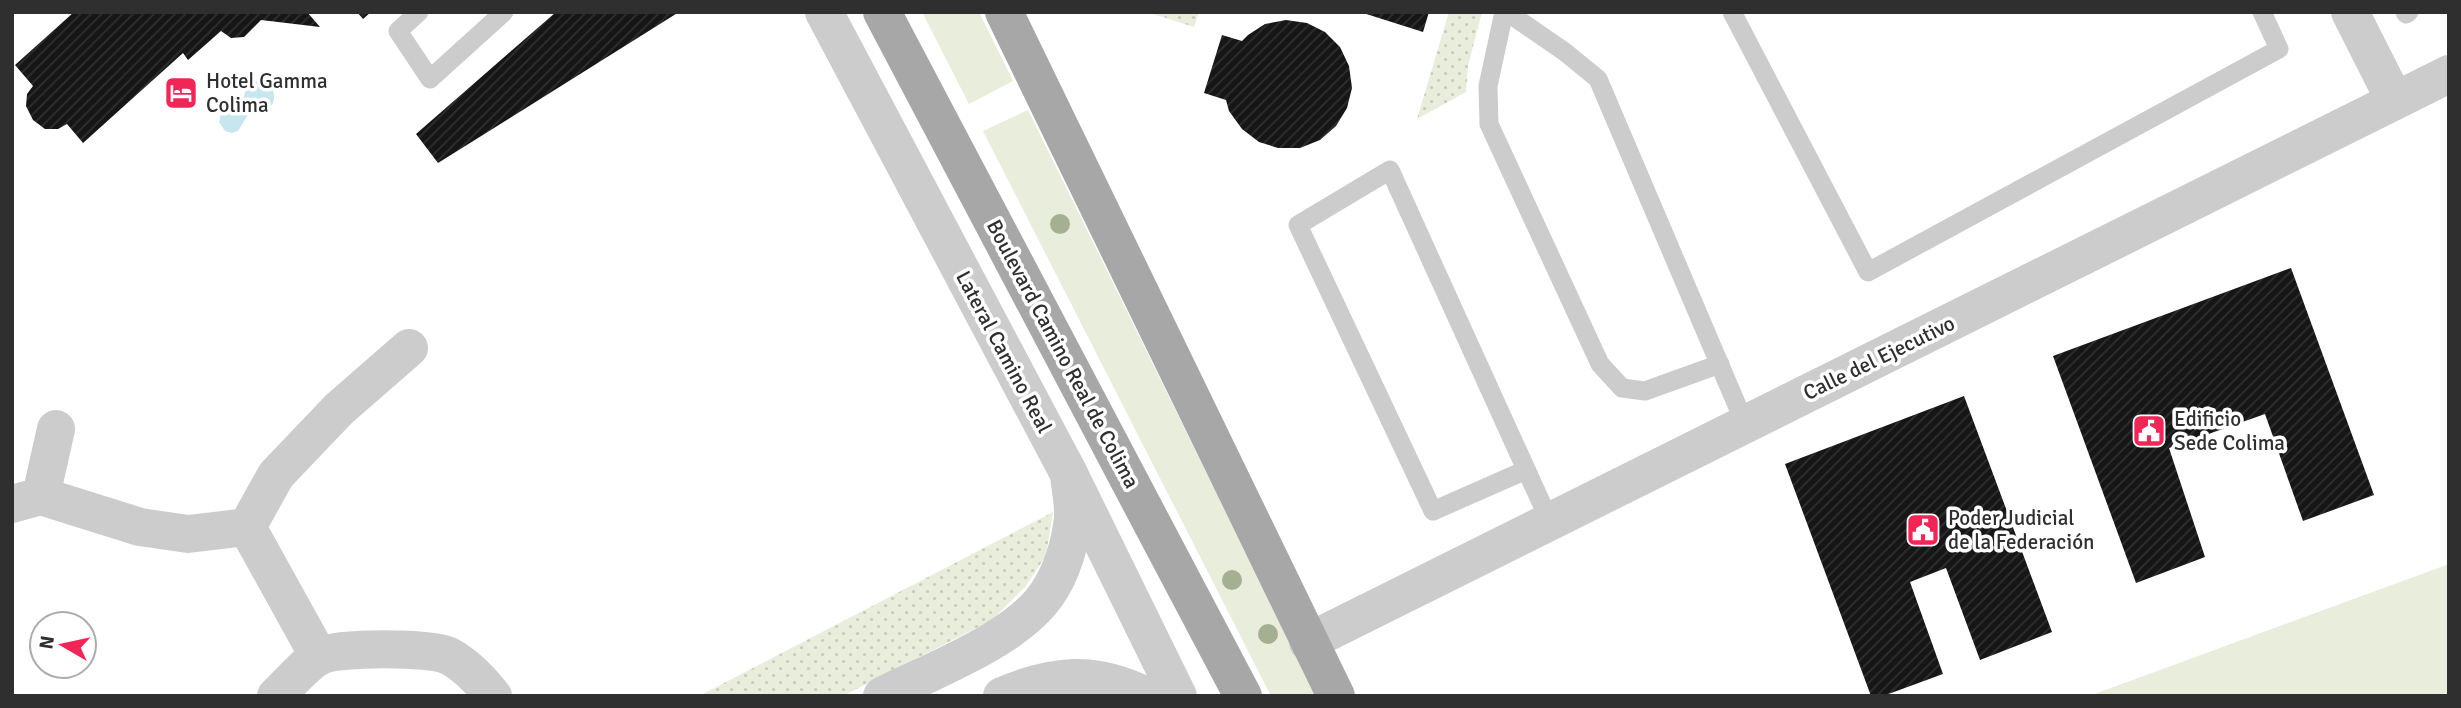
<svg xmlns="http://www.w3.org/2000/svg" width="2461" height="708" font-family="Signika,sans-serif">
  <defs>
    <pattern id="park-dots" width="8" height="8" patternUnits="userSpaceOnUse" patternTransform="scale(1.75)"><rect width="8" height="8" fill="#e8eddc"/><path d="M2 2h.1M6 6h.1" fill="none" stroke="#c7ccbd" stroke-width="1.8" stroke-linecap="round"/></pattern>
    <pattern id="building-hatch" width="6" height="6" patternUnits="userSpaceOnUse" patternTransform="scale(1.75)"><rect width="6" height="6" fill="#161616"/><path d="M-1 1l2-2M0 6l6-6M5 7l2-2" fill="none" stroke="#303030"/></pattern>
  </defs>
  <rect width="100%" height="100%" fill="#fff"/>
  <path fill="#e8eddc" d="M922 12H979L1013 81 969 104Z
    M1028 110 1316 696H1271L983 131Z
    M2449 564V696H2089Z"/>
  <path fill="url(#park-dots)" d="M1147 12H1199L1194 27Z
    M1449 12H1482L1468 66 1466 92 1417 119Z
    M1053 512 1046 556 1025 587 992 620 843 696H699Z"/>
  <path fill="#c7e6ef" d="M259 81 272 88C280 109 264 109 249 113L238 131 232 133 225 131 219 122 221 114 230 107 241 105C246 93 244 83 259 81Z"/>
  <path fill="url(#building-hatch)" d="M74 12H307L320 27 261 20 244 37 231 38 221 31 188 60 183 53 83 143 67 124 58 129H45L33 120 26 106 27 94 33 86 15 65Z
    M357 12H371L363 19Z
    M556 12H679L438 163 416 134Z
    M1360 12H1429L1423 32Z
    M1286 20 1307 23 1325 32 1340 47 1349 66 1352 88 1347 108 1336 126 1320 140 1300 148H1278L1259 142 1242 129 1229 111 1226 100 1204 93 1222 35 1242 41 1248 35 1265 24Z
    M2291 268 2374 495 2303 521 2265 414 2169 448 2205 557 2136 583 2053 356Z
    M1964 396 2052 632 1980 660 1946 568 1910 582 1943 674 1883 696H1871L1785 464Z"/>
  <g fill="none" stroke-linecap="round" stroke-linejoin="round">
    <path stroke="#ccc" stroke-width="19" d="M419 12 398 31 430 79 504 12
      M1504 12 1488 86 1489 124 1600 364 1622 388 1645 391 1720 364
      M1507 12 1565 52 1598 79 1745 424
      M1732 12 1868 272 2279 49 2262 12
      M2405 12 2406 14 2409 12
      M1526 470 1433 511 1298 225 1390 170 1550 522"/>
    <path stroke="#ccc" stroke-width="38" d="M41 496 56 429
      M12 504 41 496 140 527 188 534 247 527
      M247 527 276 475 339 409 409 348
      M247 527 319 657
      M276 696C288 685 307 662 320 656 340 647 430 647 449 656 466 665 481 681 493 696
      M882 696C931 671 1016 640 1047 594 1062 572 1070 544 1073 518 1074 504 1070 488 1069 474
      M1002 696C1054 674 1094 670 1146 696"/>
    <path stroke="#ccc" stroke-width="38" d="M824 12 1069 474 1178 696
      M2350 12 2395 101
      M1308 642 2449 74"/>
    <path stroke="#a7a7a7" stroke-width="38" d="M882 12 1243 696
      M1004 12 1336 696"/>
  </g>
  <g fill="#a5b092">
    <circle cx="1060" cy="224" r="10"/>
    <circle cx="1232" cy="580" r="10"/>
    <circle cx="1268" cy="634" r="10"/>
  </g>
  <defs>
    <symbol id="hotel-square" viewBox="-11 -11 22 22"><rect x="-9" y="-9" width="18" height="18" rx="4" fill="#f22557" stroke="#fff"/><path d="M-6-4.5h1.5V1H6V5H4.5V3h-9V5H-6ZM-4 0a1.8 1.8 0 1 1 3.6 0ZM.5 0V-2.5h3Q6-2.5 6 0Z" fill="#fff"/></symbol>
    <symbol id="civic-square" viewBox="-11 -11 22 22"><rect x="-9" y="-9" width="18" height="18" rx="4" fill="#f22557" stroke="#fff"/><path d="M-.6-6.5H3V-4.5H.6V-3L4-1V1h2V6H-6V1h2V-1L-.6-3ZM-1.2 2.5V6h2.4V2.5Z" fill="#fff"/></symbol>
  </defs>
  <g fill-rule="evenodd">
    <use href="#hotel-square" x="162" y="74" width="38" height="38"/>
    <use href="#civic-square" x="2130" y="412" width="38" height="38"/>
    <use href="#civic-square" x="1904" y="511" width="38" height="38"/>
  </g>
  <g text-anchor="middle" stroke-width="7" stroke-linejoin="round" paint-order="stroke">
    <g font-size="21" fill="#2f2f2f" stroke="#fff" text-anchor="start">
      <text x="206" y="88">Hotel Gamma<tspan x="206" dy="24">Colima</tspan></text>
      <text x="2174" y="426">Edificio<tspan x="2174" dy="24">Sede Colima</tspan></text>
      <text x="1948" y="525">Poder Judicial<tspan x="1948" dy="24">de la Federación</tspan></text>
    </g>
    <g font-size="21" fill="#2f2f2f" stroke="#fff">
      <text transform="translate(1004 352) rotate(62)" y="7">Lateral Camino Real</text>
      <text transform="translate(1063 354) rotate(62)" y="7">Boulevard Camino Real de Colima</text>
      <text transform="translate(1879 358) rotate(-26)" y="7">Calle del Ejecutivo</text>
    </g>
  </g>
  <rect width="2461" height="708" fill="none" stroke="#2f2f2f" stroke-width="28"/>
  <g transform="translate(63 645) rotate(279)"><circle r="33" fill="#ffffff" stroke="#acacac" stroke-width="2"/>
  <path d="M0-5L12 26L0 18L-12 26Z" fill="#f22557"/>
  <text y="-10" font-size="19" font-weight="bold" text-anchor="middle" fill="#2f2f2f">N</text>
  </g>
</svg>
